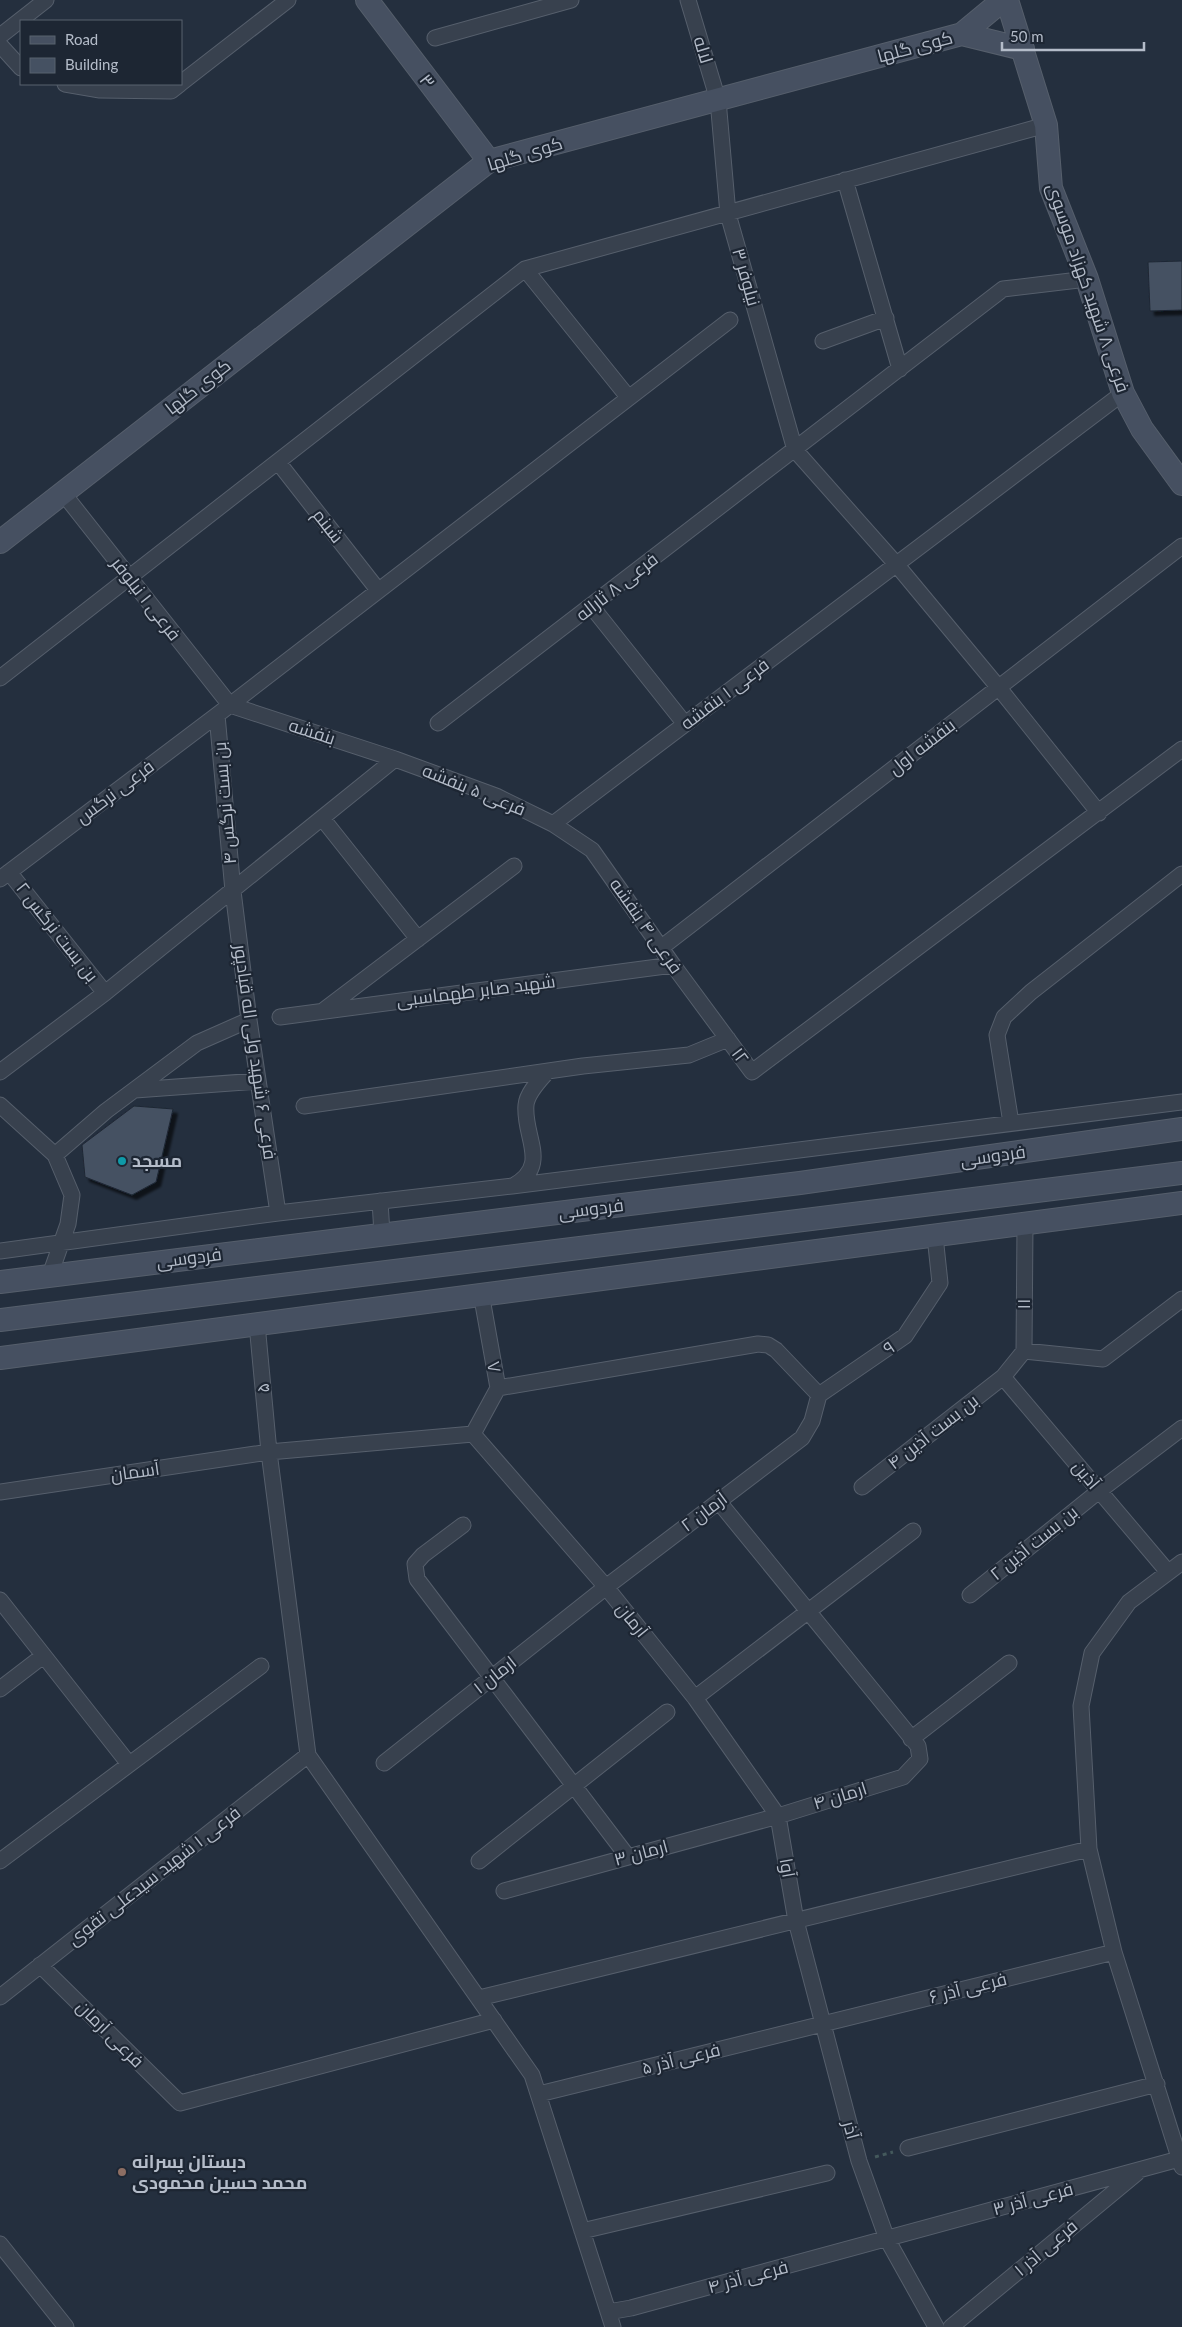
<svg xmlns="http://www.w3.org/2000/svg" width="1182" height="2327" font-family="Lato,Cairo,sans-serif">
  <defs>
    <filter id="shadow"><feDropShadow dx="4.5" dy="4.5" stdDeviation="1" flood-color="#0009"/></filter>
  </defs>
  <rect width="100%" height="100%" fill="#242f3e"/>
  <path fill="#455162" stroke="#1f2835" filter="url(#shadow)" d="M1182 261V310L1150 311 1148 262Z
    M134 1106 173 1109 156 1182 132 1195 85 1177 82 1145Z"/>
  <g fill="none" stroke-linecap="round" stroke-linejoin="round">
    <defs>
      <path id="street" d="M688 0 718 100 728 214 795 450 896 564 999 688 1099 813
        M0 36 46 0
        M435 38 571 0
        M0 45 21 68
        M181 83 288 0
        M65 84 100 90 171 91 180 84
        M845 180 900 369
        M525 269 628 397
        M823 341 886 318
        M278 462 378 590
        M63 493 230 705
        M592 607 685 724
        M0 678 525 269 1046 125
        M230 705 395 759 496 796 553 824 592 850 673 965 752 1072 1182 749
        M217 715 233 891 249 1020 278 1213
        M438 723 1003 289 1087 279
        M322 818 418 939
        M553 824 1123 393
        M9 872 105 993
        M0 879 217 715 730 320
        M662 947 1182 546
        M324 1010 514 866
        M280 1017 673 965
        M0 1072 105 993 395 759
        M135 1090 258 1081
        M0 1105 55 1155
        M304 1106 583 1066 689 1055 728 1039
        M1011 1123 997 1035 1004 1017 1031 992 1182 874
        M513 1186C551 1165 523 1137 526 1105 527 1093 539 1081 547 1072
        M380 1201 382 1234
        M0 1251 278 1213 512 1186 1182 1102
        M50 1275 68 1224 72 1195 55 1155 106 1111 197 1043 249 1020
        M257 1324 269 1452 308 1755 532 2075 613 2327
        M1024 1351 1103 1359 1182 1299
        M1003 1377 1168 1572
        M498 1388 758 1344 768 1345 776 1350 819 1395
        M473 1434 606 1587 695 1698 778 1816 796 1921 859 2161 887 2239 936 2327
        M473 1434 498 1388 481 1293
        M862 1487 1003 1377 1024 1351 1025 1225
        M0 1492 269 1452 473 1434
        M463 1525 423 1555 415 1564 417 1579 628 1857
        M1182 1562 1129 1602 1092 1653 1081 1706 1089 1849 1114 1952 1182 2167
        M970 1595 1099 1491 1182 1428
        M0 1600 129 1764
        M0 1689 43 1656
        M695 1698 913 1531
        M911 1739 1009 1663
        M384 1763 606 1587 802 1438 812 1421 819 1395 905 1336 940 1283 935 1236
        M0 1861 261 1666
        M479 1861 667 1712
        M504 1891 778 1816 903 1777 920 1759 918 1746 719 1502
        M40 1965 180 2103 494 2020
        M0 1997 308 1755
        M479 1998 1089 1849
        M539 2094 1114 1952
        M908 2148 1157 2084
        M582 2231 827 2173
        M0 2244 66 2327
        M608 2312 631 2308 1179 2159
        M951 2327 1137 2173"/>
      <path id="secondary" d="M367 0 489 161
        M1007 0 1046 125 1051 188 1087 279 1123 393 1142 429 1182 484
        M962 34 1003 0
        M0 542 489 161 962 34 1023 49
        M0 1282 800 1183 1182 1129
        M0 1320 1182 1173
        M0 1358 1182 1203"/>
    </defs>
    <use href="#street" stroke="#565f6c" stroke-width="17"/>
    <use href="#secondary" stroke="#565f6c" stroke-width="24"/>
    <path stroke="#44595c" stroke-width="3" stroke-dasharray="4 4" stroke-linecap="butt" d="M875 2157 893 2152"/>
    <use href="#street" stroke="#38414e" stroke-width="15"/>
    <use href="#secondary" stroke="#465061" stroke-width="22"/>
  </g>
  <circle fill="#0f9aa8" stroke="#1d2633" stroke-width="2" cx="122" cy="1161" r="5"/>
  <circle fill="#8d6e63" stroke="#1d2633" stroke-width="2" cx="122" cy="2172" r="5"/>
  <g text-anchor="middle" stroke-width="4.5" stroke-linejoin="round" paint-order="stroke">
    <g font-size="18" fill="#b4bcc9" stroke="#1d2633">
      <text transform="translate(915 47) rotate(-15)" y="6">کوی گلها</text>
      <text transform="translate(703 50) rotate(73)" y="6">لاله</text>
      <text transform="translate(427 81) rotate(52)" y="6">۳</text>
      <text transform="translate(525 154) rotate(-17)" y="6">کوی گلها</text>
      <text transform="translate(746 277) rotate(74)" y="6">نیلوفر ۳</text>
      <text transform="translate(1088 288) rotate(71)" y="6">فرعی ۸ شهید کهزاد موسوی</text>
      <text transform="translate(198 387) rotate(-38)" y="6">کوی گلها</text>
      <text transform="translate(328 526) rotate(52)" y="6">شبنم</text>
      <text transform="translate(617 587) rotate(-38)" y="6">فرعی ۸ ثاراله</text>
      <text transform="translate(146 599) rotate(52)" y="6">فرعی ۱ نیلوفر</text>
      <text transform="translate(725 694) rotate(-37)" y="6">فرعی ۱ بنفشه</text>
      <text transform="translate(312 732) rotate(18)" y="6">بنفشه</text>
      <text transform="translate(922 747) rotate(-38)" y="6">بنفشه اول</text>
      <text transform="translate(474 790) rotate(22)" y="6">فرعی ۵ بنفشه</text>
      <text transform="translate(115 792) rotate(-37)" y="6">فرعی نرگس</text>
      <text transform="translate(225 803) rotate(-95)" y="6">بن بست نرگس ۴</text>
      <text transform="translate(646 926) rotate(55)" y="6">فرعی ۴ بنفشه</text>
      <text transform="translate(57 932) rotate(52)" y="6">بن بست نرگس ۲</text>
      <text transform="translate(476 991) rotate(-7)" y="6">شهید صابر طهماسبی</text>
      <text transform="translate(255 1052) rotate(82)" y="6">فرعی ۶ شهید ولی اله قبادپور</text>
      <text transform="translate(740 1056) rotate(53)" y="6">۱۲</text>
      <text transform="translate(993 1156) rotate(-8)" y="6">فردوسی</text>
      <text transform="translate(591 1209) rotate(-7)" y="6">فردوسی</text>
      <text transform="translate(189 1258) rotate(-7)" y="6">فردوسی</text>
      <text transform="translate(1024 1304) rotate(-90)" y="6">۱۱</text>
      <text transform="translate(889 1348) rotate(-34)" y="6">۹</text>
      <text transform="translate(494 1367) rotate(80)" y="6">۷</text>
      <text transform="translate(263 1388) rotate(-95)" y="6">۵</text>
      <text transform="translate(933 1432) rotate(-38)" y="6">بن بست آذین ۴</text>
      <text transform="translate(135 1472) rotate(-8)" y="6">آسمان</text>
      <text transform="translate(1086 1475) rotate(50)" y="6">آذین</text>
      <text transform="translate(704 1512) rotate(-37)" y="6">آرمان ۲</text>
      <text transform="translate(1034 1543) rotate(-39)" y="6">بن بست آذین ۲</text>
      <text transform="translate(632 1620) rotate(51)" y="6">آرمان</text>
      <text transform="translate(495 1675) rotate(-38)" y="6">ارمان ۱</text>
      <text transform="translate(840 1796) rotate(-17)" y="6">ارمان ۴</text>
      <text transform="translate(641 1853) rotate(-15)" y="6">ارمان ۳</text>
      <text transform="translate(787 1868) rotate(80)" y="6">آوا</text>
      <text transform="translate(154 1876) rotate(-38)" y="6">فرعی ۱ شهید سیدعلی تقوی</text>
      <text transform="translate(968 1988) rotate(-14)" y="6">فرعی آذر ۶</text>
      <text transform="translate(110 2034) rotate(45)" y="6">فرعی آرمان</text>
      <text transform="translate(681 2059) rotate(-14)" y="6">فرعی آذر ۵</text>
      <text transform="translate(851 2130) rotate(75)" y="6">آذر</text>
      <text transform="translate(1033 2199) rotate(-15)" y="6">فرعی آذر ۳</text>
      <text transform="translate(1046 2248) rotate(-40)" y="6">فرعی آذر ۱</text>
      <text transform="translate(748 2277) rotate(-15)" y="6">فرعی آذر ۴</text>
    </g>
    <g font-size="18" font-weight="bold" fill="#b4bcc9" stroke="#1d2633" text-anchor="start">
      <text x="132" y="1167">مسجد</text>
      <text x="132" y="2168">دبستان پسرانه<tspan x="132" dy="21">محمد حسین محمودی</tspan></text>
    </g>
  </g>
  <rect x="20" y="20" width="162" height="65" fill="#1d2633" stroke="#59626f"/>
  <rect x="30" y="36" width="25" height="8" fill="#465061" stroke="#59626f"/>
  <text x="65" y="45" font-size="15" fill="#b4bcc9">Road</text>
  <rect x="30" y="58" width="25" height="15" fill="#455162" stroke="#59626f"/>
  <text x="65" y="70" font-size="15" fill="#b4bcc9">Building</text>
  <path d="M1002 42v8h142v-8" fill="none" stroke="#b4bcc9" stroke-width="2.5"/>
  <text x="1010" y="42" font-size="15" fill="#b4bcc9" stroke="#1d2633" stroke-width="4" paint-order="stroke">50 m</text>
</svg>
